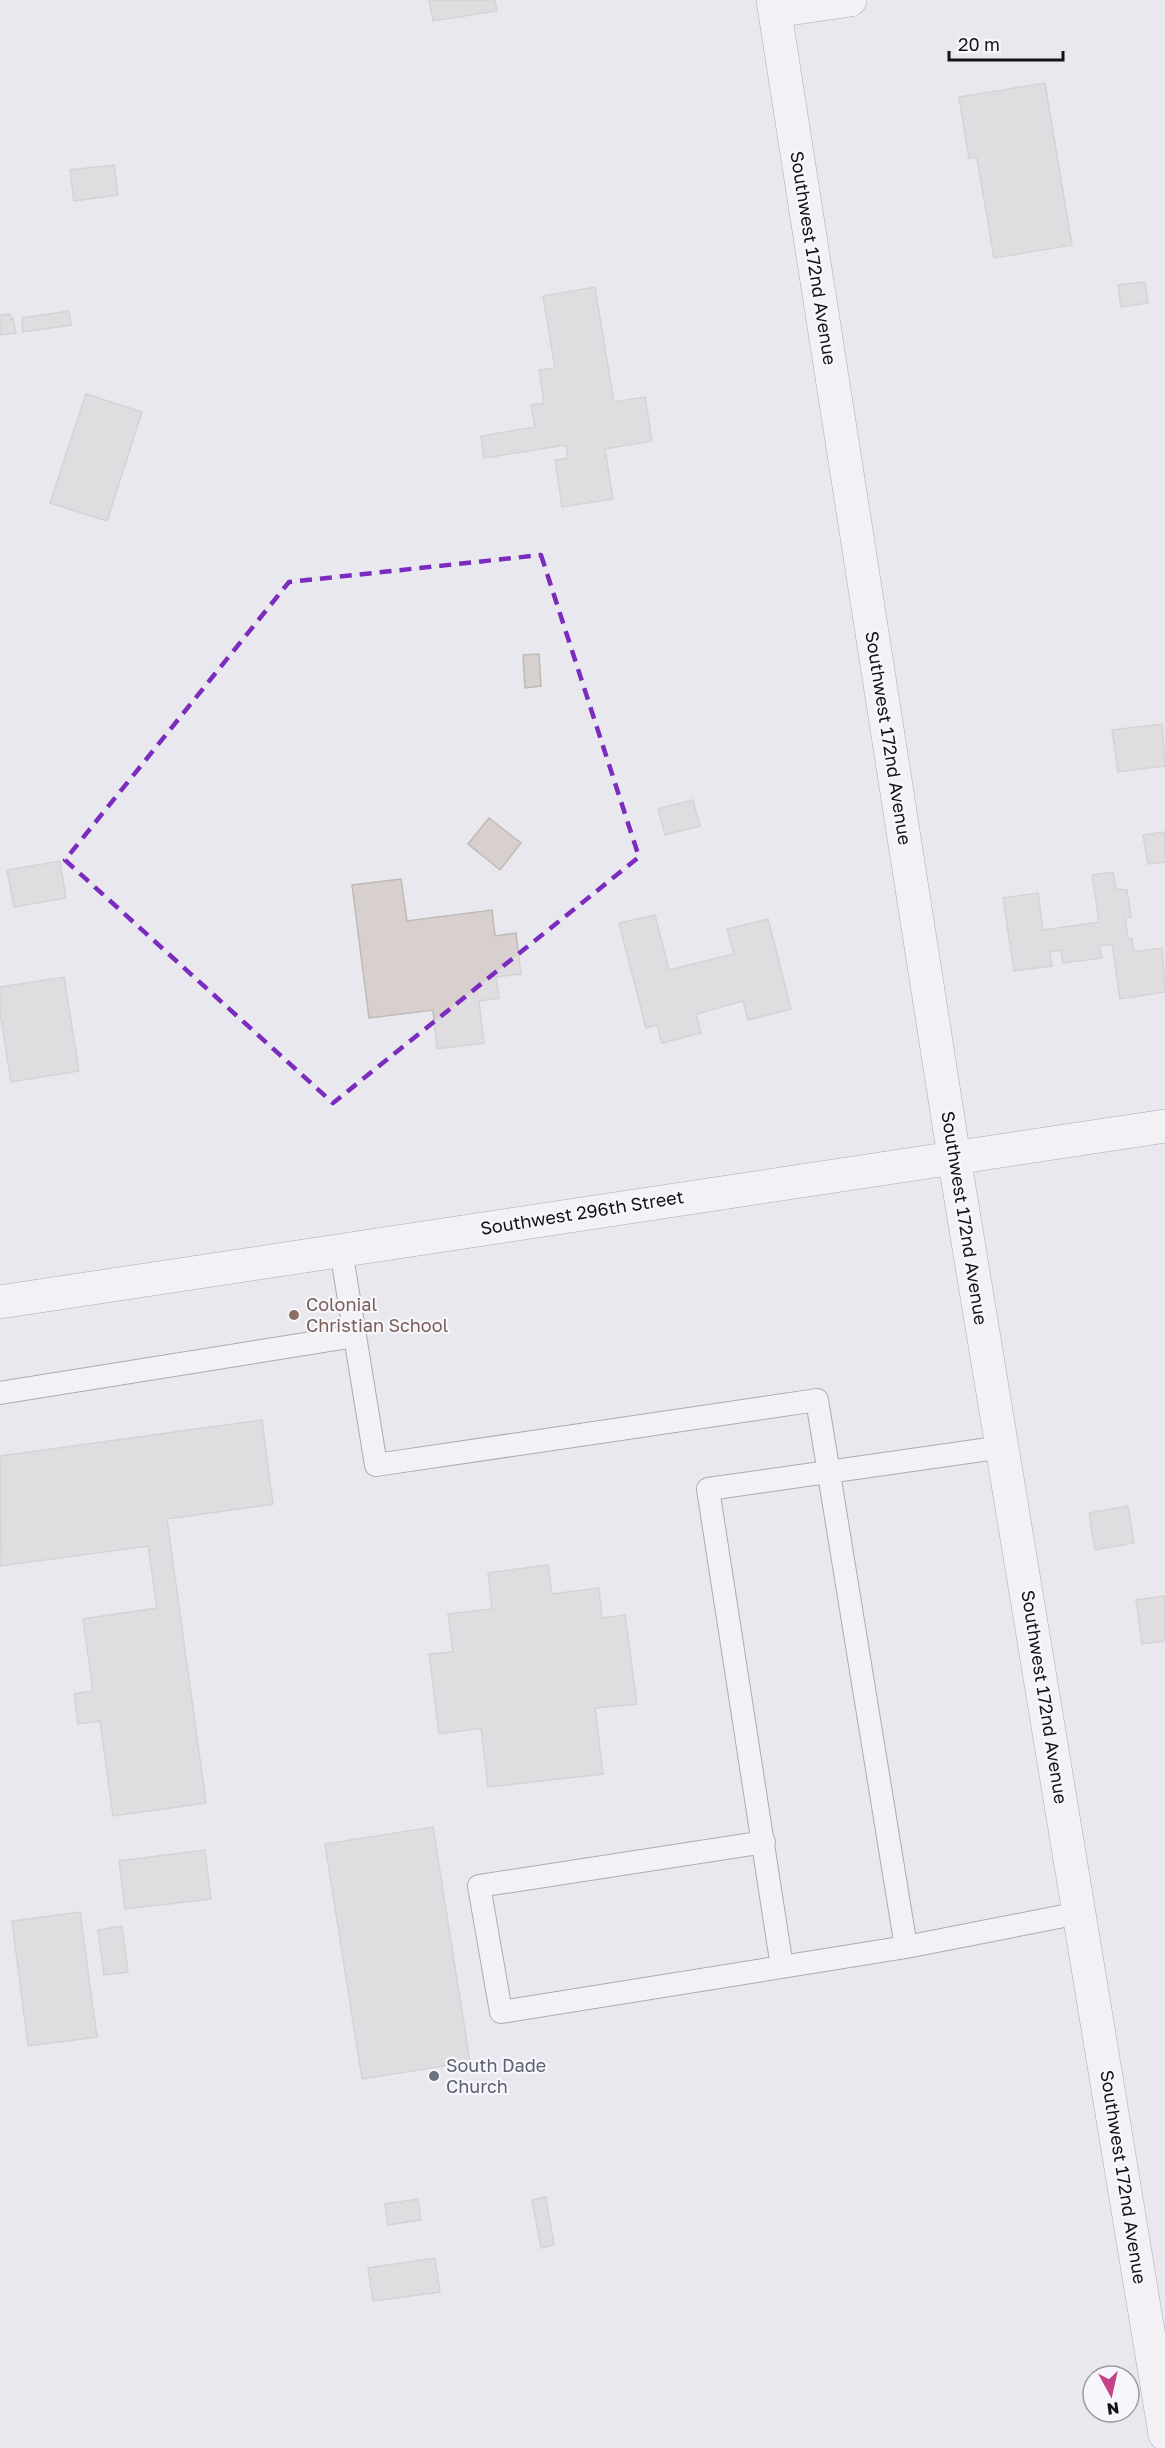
<svg xmlns="http://www.w3.org/2000/svg" width="1165" height="2448" font-family="'Golos Text',sans-serif">
  <rect width="100%" height="100%" fill="#e8e8ee"/>
  <path fill="#d7d0ce" stroke="#c0bab7" stroke-width="1.5" d="M429 0H495L497 11 433 21Z
    M1045 83 1072 245 994 258 977 158H969L959 97Z
    M114 165 118 195 74 201 70 170Z
    M1145 282 1148 303 1121 307 1118 285Z
    M595 287 614 402 645 397 652 441 605 449 613 499 562 507 555 460 568 458 566 445 484 458 481 436 535 427 531 405 544 403 539 370 555 368 543 296Z
    M69 311 71 325 23 332 22 318Z
    M10 314 11 319 13 318 16 333 0 335V315Z
    M86 394 142 412 107 521 50 503Z
    M539 654 541 686 525 688 523 655Z
    M1162 724 1165 766 1118 772 1112 730Z
    M693 800 700 826 665 835 658 809Z
    M489 818 521 843 500 870 468 844Z
    M1165 832V862L1148 864 1143 835Z
    M60 861 66 898 14 907 7 870Z
    M1113 872 1116 889 1127 890 1131 917 1125 918 1128 938 1132 939 1134 952 1162 948 1165 992 1120 999 1112 944 1099 946 1102 958 1063 963 1061 950 1050 952 1052 966 1014 971 1003 898 1038 893 1043 930 1099 922 1092 875Z
    M401 879 407 921 492 910 495 936 516 933 521 974 496 977 499 998 479 1001 484 1043 437 1049 433 1010 369 1018 352 885Z
    M655 915 669 970 734 954 727 929 768 919 791 1009 748 1020 743 1001 696 1014 701 1033 662 1043 657 1025 646 1028 619 923Z
    M64 977 79 1071 11 1082 0 1012V987Z
    M262 1420 273 1504 167 1519 206 1803 113 1816 100 1721 78 1724 74 1694 93 1691 83 1619 157 1608 148 1546 1 1566 0 1456Z
    M1128 1506 1134 1543 1095 1550 1089 1513Z
    M548 1565 552 1594 599 1588 602 1618 625 1615 637 1704 595 1708 603 1774 488 1787 481 1728 439 1734 429 1654 453 1652 448 1614 492 1609 488 1573Z
    M1165 1596V1641L1142 1644 1136 1600Z
    M433 1827 470 2062 362 2079 325 1844Z
    M205 1850 211 1899 125 1909 119 1861Z
    M80 1912 97 2037 28 2046 12 1921Z
    M122 1926 128 1972 104 1975 98 1930Z
    M546 2197 554 2245 541 2248 532 2200Z
    M418 2199 421 2220 388 2225 385 2204Z
    M435 2258 440 2292 373 2301 368 2268Z"/>
  <g fill="none" stroke-linecap="round" stroke-linejoin="round">
    <defs>
      <path id="service" d="M341 1250 376 1465 817 1400 906 1947
        M0 1393 355 1336
        M764 1842 479 1886 501 2012 906 1947 1079 1913
        M782 1967 708 1489 1003 1447"/>
      <path id="minor" d="M775 11 850 0"/>
      <path id="tertiary" d="M773 0 954 1157 1165 2434
        M0 1302 1165 1126"/>
    </defs>
    <use href="#service" stroke="#636368" stroke-width="24"/>
    <use href="#minor" stroke="#636368" stroke-width="34"/>
    <use href="#tertiary" stroke="#636368" stroke-width="34"/>
    <use href="#service" stroke="#fff" stroke-width="22"/>
    <use href="#minor" stroke="#fff" stroke-width="33"/>
    <use href="#tertiary" stroke="#fff" stroke-width="33"/>
  </g>
  <path d="M0 0H1165V2448H0ZM541 555 639 857 333 1103 65 860 289 582Z" fill="#e8e8ee" fill-opacity=".55" fill-rule="evenodd"/>
  <path fill="none" stroke="#7b2cbf" stroke-width="4.5" stroke-dasharray="12 8" stroke-linejoin="round" d="M541 555 639 857 333 1103 65 860 289 582Z"/>
  <circle fill="#8d6e63" stroke="#f6f6fc" stroke-width="2" cx="294" cy="1315" r="6"/>
  <circle fill="#6b7280" stroke="#f6f6fc" stroke-width="2" cx="434" cy="2076" r="6"/>
  <g text-anchor="middle" stroke-width="4.5" stroke-linejoin="round" paint-order="stroke">
    <g font-size="18" fill="#141416" stroke="#f6f6fc">
      <text transform="translate(813 258) rotate(81)" y="6">Southwest 172nd Avenue</text>
      <text transform="translate(888 738) rotate(81)" y="6">Southwest 172nd Avenue</text>
      <text transform="translate(582 1213) rotate(-9)" y="6">Southwest 296th Street</text>
      <text transform="translate(964 1218) rotate(81)" y="6">Southwest 172nd Avenue</text>
      <text transform="translate(1044 1697) rotate(81)" y="6">Southwest 172nd Avenue</text>
      <text transform="translate(1123 2177) rotate(81)" y="6">Southwest 172nd Avenue</text>
    </g>
    <g font-size="18" fill="#785e54" stroke="#f6f6fc" text-anchor="start">
      <text x="306" y="1311">Colonial<tspan x="306" dy="21">Christian School</tspan></text>
    </g>
    <g font-size="18" fill="#5b616d" stroke="#f6f6fc" text-anchor="start">
      <text x="446" y="2072">South Dade<tspan x="446" dy="21">Church</tspan></text>
    </g>
  </g>
  <g transform="translate(1111 2394) rotate(172)"><circle r="28" fill="#f6f6fc" stroke="#9c9ca0" stroke-width="1.5"/>
  <path d="M0-4.5L10 22L0 15L-10 22Z" fill="#c54288"/>
  <text y="-9" font-size="16" font-weight="bold" text-anchor="middle" fill="#141416">N</text>
  </g>
  <path d="M949 51v9h114v-9" fill="none" stroke="#141416" stroke-width="3"/>
  <text x="958" y="51" font-size="18" fill="#141416" stroke="#f6f6fc" stroke-width="4.5" paint-order="stroke">20 m</text>
</svg>
